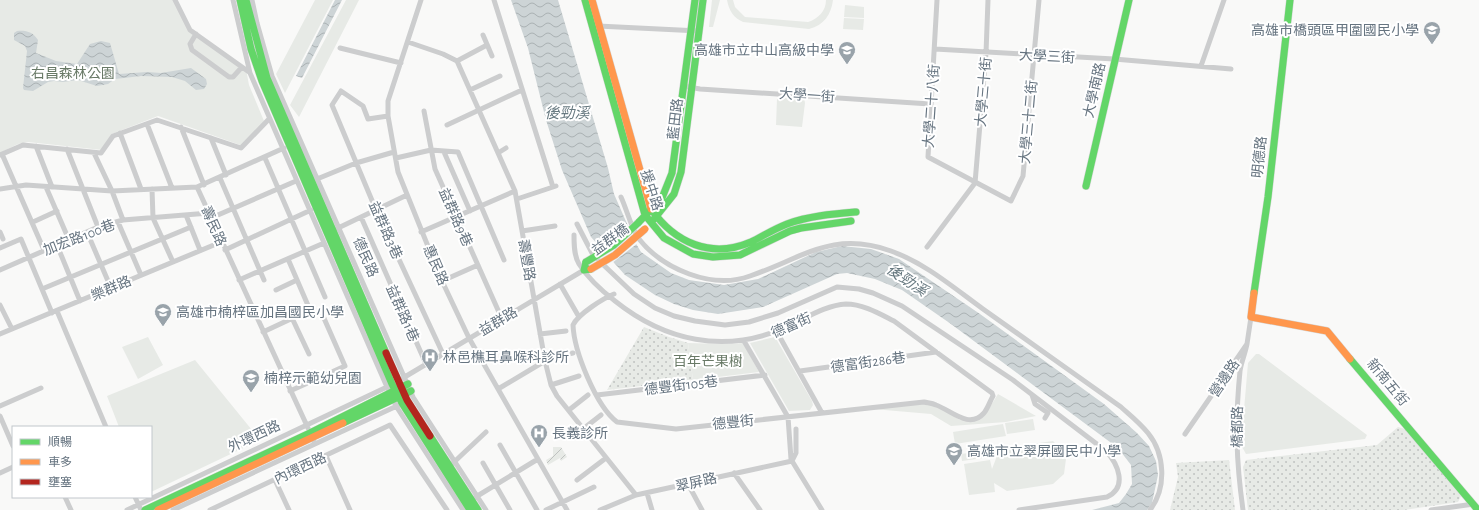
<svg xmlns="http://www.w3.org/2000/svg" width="1479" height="510" font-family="'Alegreya Sans','Noto Sans TC',sans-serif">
  <defs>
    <pattern id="grass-dots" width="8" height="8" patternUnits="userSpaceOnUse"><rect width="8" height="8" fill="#e7eae6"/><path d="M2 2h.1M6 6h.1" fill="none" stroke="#bfc2c0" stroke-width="1.8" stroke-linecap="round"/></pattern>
    <pattern id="garden-furrows" width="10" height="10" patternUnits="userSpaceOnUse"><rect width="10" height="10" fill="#e7eae6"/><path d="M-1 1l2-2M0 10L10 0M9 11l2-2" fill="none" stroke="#bfc2c0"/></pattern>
    <pattern id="water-waves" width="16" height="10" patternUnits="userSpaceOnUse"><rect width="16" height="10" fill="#cdd4d6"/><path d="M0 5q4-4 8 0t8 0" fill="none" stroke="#aab1b3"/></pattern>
  </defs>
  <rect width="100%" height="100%" fill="#f9f9f8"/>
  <path fill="url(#grass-dots)" d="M644 327 669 337 688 343 693 380 607 390Z
    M1398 427 1405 429 1461 496 1458 502 1404 510H1248L1243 467 1246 460 1377 445Z
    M1229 460 1235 510H1170L1178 477 1176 463Z"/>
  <path fill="#e7eae6" d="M0 0H173L190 30 246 69 249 85 264 121 243 146 158 116 112 134 102 150 28 142 18 144 0 153Z
    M315 0H333L285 93 276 74Z
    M346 0H359L299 117 290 105Z
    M712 0H720L713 27H709Z
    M727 0H733L735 7 745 17 808 22C818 19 826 11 826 0H833C831 15 824 25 809 29L743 22C734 18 729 11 727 0Z
    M845 5 864 7V18L844 17Z
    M844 18 864 19 863 30 843 29Z
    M780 97 804 98 805 103 802 127 776 125 777 99Z
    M148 337 163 365 138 379 122 347Z
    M775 337 812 401 813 405 810 410 789 411 750 343Z
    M688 343 725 344 743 343 759 372 693 380Z
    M1256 354H1259L1367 435 1365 439 1246 454 1241 445 1248 363Z
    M195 360 260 440 151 492V427H119L107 396Z
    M998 394 1036 416 1006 422 951 426 931 414 873 409 924 402 937 406 960 420 985 415Z
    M1033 419 1035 430 1007 434 1005 423Z
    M1003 424 1006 436 955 444 953 432Z
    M1053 441 1063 451 1066 459 1064 474 1053 484 1007 491 994 483 995 492 969 495 964 464 990 460 992 469 997 456 962 461 961 454Z"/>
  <path fill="url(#garden-furrows)" d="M553 447H561L567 457 561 461 560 458 548 465 546 460 553 456Z"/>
  <path fill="url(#water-waves)" d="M335 0H342L302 78 296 76Z
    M511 0H558L608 168 614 194 635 242 641 252 671 273 689 280 724 285 758 279 816 252 842 246 871 249 899 259 980 314 1104 404 1137 433 1149 446 1156 461 1158 475 1152 503 1147 510H1092L1119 503 1126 494 1132 484 1131 465 1118 448 951 324 902 290 875 279 847 273 837 274 763 307 718 314 693 310 674 304 655 295 625 275 591 237 562 170 546 120 528 48Z
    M17 31C26 30 33 32 38 40L36 53 56 61 77 64 90 44 101 41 110 43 119 74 147 72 161 73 191 68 206 79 207 84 204 89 196 90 185 81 172 77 141 76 115 79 108 84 97 86 78 80 63 82 54 81 48 82 33 91 24 90 23 88 27 51 25 46 14 40V33Z"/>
  <path fill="#f9f9f8" d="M630 224 638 243 612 263 599 248Z"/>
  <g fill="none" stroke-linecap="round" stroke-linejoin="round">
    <defs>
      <path id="fast" d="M240 0 251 49 262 81 392 384 402 403 470 510
        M246 0 267 78 386 353
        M585 0 645 215 664 238 693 254 713 257 740 255 790 231 801 228 851 221
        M1086 186 1129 0
        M651 209C675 243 711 259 751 242 763 236 774 229 787 224 809 216 833 214 856 212
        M654 219 674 194 681 172 703 0
        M638 223 662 198 672 173 695 0
        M586 262 584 270 591 269
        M1254 293 1268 197 1290 0
        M1350 359 1478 510
        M343 423 411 391
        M430 436 478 510
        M145 510 310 433 408 384"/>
      <path id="slow" d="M592 0 651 209
        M1254 293 1251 317 1327 331 1350 359
        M158 510 343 423"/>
      <path id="jam" d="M386 353 407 400 430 436"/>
    </defs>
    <use href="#fast" stroke="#d5d6d6" stroke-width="8"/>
    <use href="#slow" stroke="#d5d6d6" stroke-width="8"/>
    <use href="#jam" stroke="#d5d6d6" stroke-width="8"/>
    <path stroke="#cccdce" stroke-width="5" d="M175 0 190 30 249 72
      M233 0 250 73 387 387 396 406 463 510
      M252 0 257 23 272 76 413 397 486 510
      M421 0 388 101V116L398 172 442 281 469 338 567 510
      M494 0 553 187
      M937 0 928 157 1011 201 1023 176 1039 0
      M598 26 699 31
      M196 34 190 44 192 50 229 77H233L242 67
      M483 35 492 56
      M408 42 443 54 457 61 515 191 545 361 551 385 557 396 636 495
      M340 48 401 63
      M935 49 1114 59 1231 69
      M457 61 487 45
      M1201 66 1224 0
      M683 86 700 89 930 104
      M470 90 500 76
      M424 111 435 169 502 319
      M388 116 368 119 363 106 341 91 332 105 376 210 443 354
      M147 124 172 188
      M447 125 522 90
      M181 127 204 185
      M120 133 141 189
      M211 138 226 175
      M36 146 52 187
      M67 149 98 227
      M444 152 470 211
      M94 153 112 191 123 220
      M498 153 506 148
      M2 154 44 250
      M0 155 23 145 101 153 113 136 157 120 241 148 269 119
      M265 158 325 297
      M396 158 431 150 458 152 504 260
      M220 178 264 280
      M317 179 356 163 394 152
      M975 183 986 53 988 0
      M46 187 69 240
      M197 187 284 148
      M0 189 26 185 112 191 197 187 308 428
      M152 189 153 218 173 262
      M621 197C627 210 631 228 639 239 663 269 712 290 750 276 803 258 832 230 891 251 925 263 954 288 983 309 1029 342 1075 374 1121 407 1130 415 1140 423 1148 433 1165 454 1167 488 1150 510
      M517 199 556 186
      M186 215 200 250
      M361 217 426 364
      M211 218 296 181
      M33 222 57 211
      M118 222 141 275
      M577 224 593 255 634 294 655 308 674 316 695 321 725 325 749 322 778 313 837 287 859 289 873 293 902 306 1013 380 1106 451C1118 464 1128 487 1107 497L1019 510
      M336 229 407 195
      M522 231 555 226
      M0 232 3 239
      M87 232 111 288
      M421 232 515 191
      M574 235C574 244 574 256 579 264 588 278 602 291 615 301 665 341 724 354 784 328 803 320 825 305 846 304 863 304 880 314 894 321L992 393 993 396C990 401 988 408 984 413 969 430 951 410 936 405 932 403 928 403 924 402L676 429 617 422C596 406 574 351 573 325 578 314 604 298 614 294
      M57 245 80 301
      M927 247 975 183
      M0 248 21 239 52 313
      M225 250 311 210
      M0 270 98 227 123 220 209 213
      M239 280 324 243
      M442 281 478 265
      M560 284 579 317
      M42 289 191 227
      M276 290 297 280
      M0 305 12 329
      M57 311 106 427
      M292 318 309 354
      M263 332 310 310 288 259
      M777 332 822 413
      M0 334 221 242
      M540 334 566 331
      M744 341 788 417 791 459
      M544 359 573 353
      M800 371 936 352
      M403 378 584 270
      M551 385 579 376
      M498 389 545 361
      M290 391 345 366 323 316
      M597 395 765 375
      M1032 395 1035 404 1048 413 1045 418
      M0 406 41 388
      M569 410 588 395
      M0 416 13 446
      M583 429 601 415
      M1185 434 1247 344 1251 317
      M311 435 315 444
      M500 445 537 510
      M326 456 350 510
      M792 461 822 510
      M483 463 510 510
      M452 464 486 432
      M0 473 13 467
      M734 473 760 510
      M275 480 289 510
      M577 480 606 458
      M688 484 702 510
      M647 493 652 510
      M65 497 71 510
      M135 497 141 510
      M474 498 538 459
      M127 510 389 386
      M173 510 399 405
      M210 510 390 425 447 510
      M546 510 594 487
      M600 510 636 495 792 461 796 453V429
      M1243 510C1236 460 1235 421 1240 371 1241 363 1245 354 1247 344
      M1431 510 1474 504"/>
    <use href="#fast" stroke="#63d668" stroke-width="7"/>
    <use href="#slow" stroke="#ff974d" stroke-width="7"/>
    <use href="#jam" stroke="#b3261e" stroke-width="7"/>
    <defs>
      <path id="fast-bridge" d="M586 262 614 245 638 223"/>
      <path id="slow-bridge" d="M591 269 615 255 645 229"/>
    </defs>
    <use href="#fast-bridge" stroke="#d5d6d6" stroke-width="8" stroke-linecap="butt"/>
    <use href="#slow-bridge" stroke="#d5d6d6" stroke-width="8" stroke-linecap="butt"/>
    <use href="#fast-bridge" stroke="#63d668" stroke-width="7"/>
    <use href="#slow-bridge" stroke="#ff974d" stroke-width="7"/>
  </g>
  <defs>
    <symbol id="school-pin" viewBox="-11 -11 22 30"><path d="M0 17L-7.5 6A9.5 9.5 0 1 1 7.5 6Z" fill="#99a3aa" stroke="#fff"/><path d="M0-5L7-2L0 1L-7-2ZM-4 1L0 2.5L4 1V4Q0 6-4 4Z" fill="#fff"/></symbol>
    <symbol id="hospital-pin" viewBox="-11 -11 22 30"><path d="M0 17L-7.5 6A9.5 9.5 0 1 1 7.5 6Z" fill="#99a3aa" stroke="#fff"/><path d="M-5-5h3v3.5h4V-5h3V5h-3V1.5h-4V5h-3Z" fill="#fff"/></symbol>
  </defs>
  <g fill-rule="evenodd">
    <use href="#school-pin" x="1422" y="20" width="20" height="27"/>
    <use href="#school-pin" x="837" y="40" width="20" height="27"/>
    <use href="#school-pin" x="153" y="302" width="20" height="27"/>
    <use href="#hospital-pin" x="420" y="347" width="20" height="27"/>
    <use href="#school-pin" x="241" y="368" width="20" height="27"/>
    <use href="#hospital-pin" x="529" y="423" width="20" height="27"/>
    <use href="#school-pin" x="944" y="441" width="20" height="27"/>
  </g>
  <g text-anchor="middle" stroke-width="4" stroke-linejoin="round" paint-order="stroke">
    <g font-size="14" fill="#667480" stroke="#fff" text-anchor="start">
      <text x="1419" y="35" text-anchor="end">高雄市橋頭區甲圍國民小學</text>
      <text x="834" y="55" text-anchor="end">高雄市立中山高級中學</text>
      <text x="176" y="317">高雄市楠梓區加昌國民小學</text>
      <text x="443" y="362">林邑樵耳鼻喉科診所</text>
      <text x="264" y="383">楠梓示範幼兒園</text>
      <text x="552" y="438">長義診所</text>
      <text x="967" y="456">高雄市立翠屏國民中小學</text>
    </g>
    <g font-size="14" fill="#667480" stroke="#fff">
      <text transform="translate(1047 56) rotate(3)" y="5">大學三街</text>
      <text transform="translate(1094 90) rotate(-77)" y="5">大學南路</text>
      <text transform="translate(983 92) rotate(-85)" y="5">大學三十街</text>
      <text transform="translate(807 95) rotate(4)" y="5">大學一街</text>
      <text transform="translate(931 106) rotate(-86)" y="5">大學二十八街</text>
      <text transform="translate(675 119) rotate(-83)" y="5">藍田路</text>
      <text transform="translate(1028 122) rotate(-85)" y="5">大學三十二街</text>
      <text transform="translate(1259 157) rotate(-84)" y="5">明德路</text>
      <text transform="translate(652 190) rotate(72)" y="5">援中路</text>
      <text transform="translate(456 217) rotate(66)" y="5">益群路9巷</text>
      <text transform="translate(214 226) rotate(66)" y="5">壽民路</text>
      <text transform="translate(386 230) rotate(66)" y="5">益群路3巷</text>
      <text transform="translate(79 237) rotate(-21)" y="5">加宏路100巷</text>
      <text transform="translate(610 239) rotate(-36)" y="5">益群橋</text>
      <text transform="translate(366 257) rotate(66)" y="5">德民路</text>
      <text transform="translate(527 260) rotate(80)" y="5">壽豐路</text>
      <text transform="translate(436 265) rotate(67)" y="5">惠民路</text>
      <text transform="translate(111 288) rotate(-23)" y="5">樂群路</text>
      <text transform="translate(403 313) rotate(66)" y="5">益群路1巷</text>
      <text transform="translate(498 321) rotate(-31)" y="5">益群路</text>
      <text transform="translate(791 325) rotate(-24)" y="5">德富街</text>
      <text transform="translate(868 362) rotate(-8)" y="5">德富街286巷</text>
      <text transform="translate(1224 378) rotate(-56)" y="5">營邊路</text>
      <text transform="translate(1388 382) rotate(50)" y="5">新南五街</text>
      <text transform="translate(681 385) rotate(-7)" y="5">德豐街105巷</text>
      <text transform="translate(733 422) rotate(-6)" y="5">德豐街</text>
      <text transform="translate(1237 427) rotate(-89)" y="5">橋都路</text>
      <text transform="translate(254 436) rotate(-25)" y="5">外環西路</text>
      <text transform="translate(300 468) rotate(-25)" y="5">內環西路</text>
      <text transform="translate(696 482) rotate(-13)" y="5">翠屏路</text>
    </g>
    <g font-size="14" fill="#687966" stroke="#fff">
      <text x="73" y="78">右昌森林公園</text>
      <text x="708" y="366">百年芒果樹</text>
    </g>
    <g font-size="15" font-style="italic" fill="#677980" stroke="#fff">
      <text x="567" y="118">後勁溪</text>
      <text transform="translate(907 280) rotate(34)" y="5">後勁溪</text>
    </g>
  </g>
  <rect x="12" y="426" width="140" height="72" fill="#ffffff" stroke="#c2c7cc"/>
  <rect x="20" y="439" width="20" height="6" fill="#63d668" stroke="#c2c7cc"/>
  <text x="48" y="446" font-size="12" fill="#667480">順暢</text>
  <rect x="20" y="459" width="20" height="6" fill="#ff974d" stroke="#c2c7cc"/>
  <text x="48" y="466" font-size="12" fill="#667480">車多</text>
  <rect x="20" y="479" width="20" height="6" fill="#b3261e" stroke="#c2c7cc"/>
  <text x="48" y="486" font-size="12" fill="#667480">壅塞</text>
</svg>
